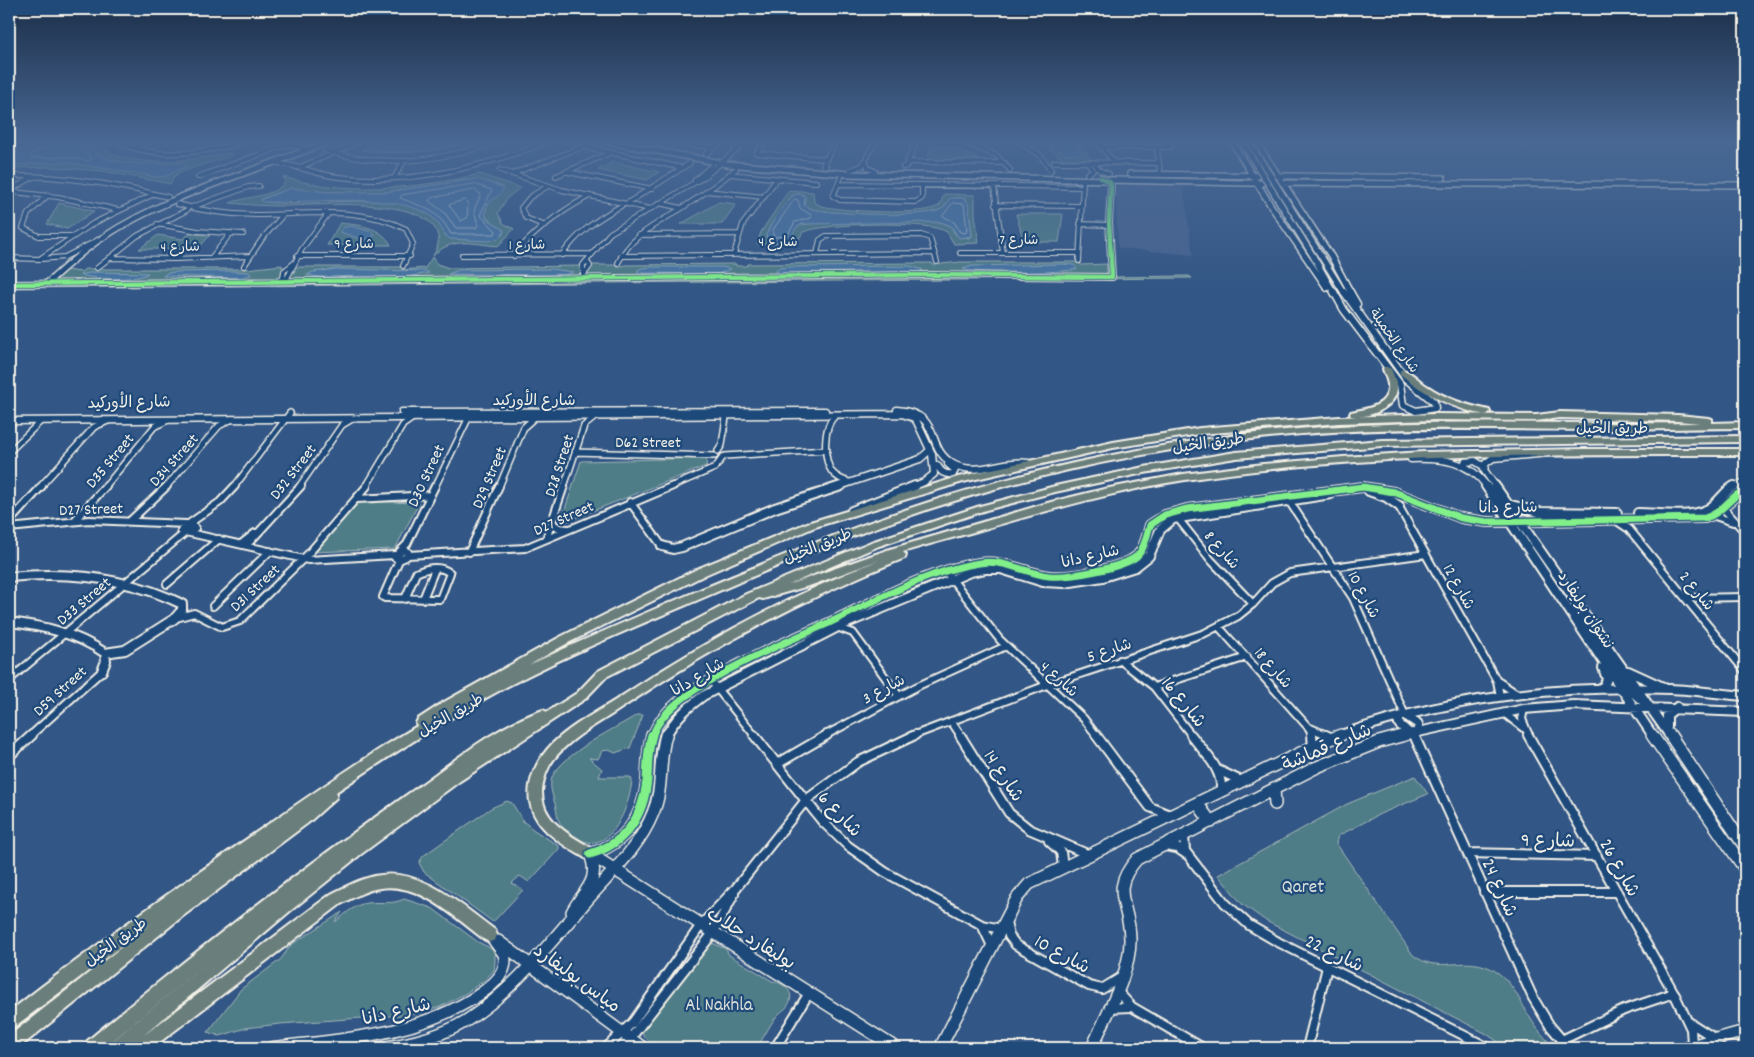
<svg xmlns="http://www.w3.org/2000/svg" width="1754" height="1057" font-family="Dekko,'Playpen Sans Arabic',sans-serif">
  <rect width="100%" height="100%" fill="#325685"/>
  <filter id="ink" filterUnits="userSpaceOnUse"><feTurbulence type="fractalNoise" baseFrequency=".02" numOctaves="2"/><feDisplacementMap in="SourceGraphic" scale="10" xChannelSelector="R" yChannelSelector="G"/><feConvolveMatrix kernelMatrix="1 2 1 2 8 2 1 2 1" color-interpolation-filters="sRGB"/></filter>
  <g filter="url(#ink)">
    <path fill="#466390" d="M1122 182 1183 186 1193 255 1118 248 1116 193 1117 184Z"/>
    <path fill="#507d87" stroke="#a2b7b8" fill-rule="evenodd" d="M82 142C96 142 108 154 125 158 159 166 196 159 230 153L233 155C214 162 191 167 174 176L171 184 102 171 51 167 9 168V165L65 162 157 177 166 176 186 166C150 162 109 171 82 142Z
      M378 142H383L377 144 392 152 442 148 444 146 421 142H440L457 146C425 153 393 155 361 150Z
      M1041 142H1077L1093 161H1065Z
      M931 145 959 150 982 161H927Z
      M613 162 659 172 647 180 598 170Z
      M480 174 520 188 507 198 498 213 503 223 514 229 498 246C474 244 451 236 432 257L437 264 449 268 581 266 580 276 289 279 288 278 295 271 294 267H403L402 270 425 268C432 257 442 246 437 233 424 195 316 206 284 206 266 206 248 205 230 203 247 196 275 197 285 182L283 177C346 195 416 189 480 174ZM474 179 502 186V191C493 198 483 205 486 217L495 224 499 238 496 239 445 235C429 179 302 212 261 201L263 198 291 188 327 192H386Z
      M789 190 813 192 814 202 821 206C842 211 925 217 940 205L944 194 975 195V214L979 243 954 244 947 232C929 220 824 223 803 232L796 244H757L761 232ZM795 194H803L805 197 804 205 812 209C833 214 922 218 939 210 945 208 946 204 949 199L959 197 966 199 969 209 972 236 969 238 955 234 951 226 941 222C921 222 808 220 798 226 794 228 787 238 782 242H770L766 237 769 228 791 196Z
      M719 202 736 204 722 224H681Z
      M59 203 94 211 67 229 47 224Z
      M1016 214H1063L1059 242H1024Z
      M340 223C358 225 381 226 391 245H327Z
      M190 234 210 235 198 249H139L158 235 182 239Z
      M960 262H1079L1081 265 1107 264V277L1189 276 1192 278 9 288V284L585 276 593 265H618L617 267 625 265 736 264V266H747L748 264 932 263 933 265Z
      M282 265 281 267H288L282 271V277L278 280 53 281 66 270 81 272 85 269H246Z
      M707 458 706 466 560 524 581 461Z
      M360 501 419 503 395 549 312 552Z
      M637 715H643L630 748 615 753 609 750 602 751 598 759 589 758 602 769 599 777H630L632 780C630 805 611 858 577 838 570 834 563 830 560 823 556 816 557 808 554 801 551 790 548 782 555 772 572 749 612 730 637 715Z
      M1415 776 1428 794 1380 814 1338 836 1336 843 1413 955C1439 975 1462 955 1490 968 1515 980 1521 1007 1537 1028 1542 1035 1548 1041 1554 1048H1507L1485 1033 1266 921 1242 904 1218 875 1347 804Z
      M507 801 512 803 523 821 534 830 559 846V849L529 882 520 876 512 883 523 890 493 922 424 872 419 863 423 856 491 808Z
      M404 899 432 908 478 942 490 948 495 953V962L494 970 485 980 466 993 440 1007 416 1014 280 1024 246 1028 220 1036 208 1032 241 989 280 960 291 945 342 912 335 922C343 916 352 907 362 904 376 900 390 906 404 899Z
      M712 943 726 949 729 955 772 981C781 982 794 990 790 1001 788 1007 785 1009 781 1012 773 1018 763 1039 757 1048H659L643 1036 642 1029 708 944Z"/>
    <path fill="#4775a3" stroke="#8ca7bf" d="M46 142H82C108 170 148 164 183 163L187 166 166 176 157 177 65 162 9 165V152L29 149Z
      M383 142H423L445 146C435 153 387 153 376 149L377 144Z
      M1046 142H1073L1082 154 1066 155Z
      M478 179 504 188C500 199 481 201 486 218L504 230 503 234 499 238 489 241 450 239C440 232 441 220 424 212 384 193 308 203 263 202L260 200 291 188 327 192H386Z
      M797 194 805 196 804 205 812 209C833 214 922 218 940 210 946 207 946 203 950 198H963L968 203 972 236 959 238 951 226 941 222 802 224 796 228 789 241 778 243 769 241 766 236C769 226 788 196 797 194Z
      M351 226 372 232 375 235 369 239H360L340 232 344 227Z
      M1063 264 1074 265 1077 269C1066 273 970 274 963 269L972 266Z
      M910 266 923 270 919 272 779 274 776 271 780 268 790 267Z
      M653 267H723L731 269 718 274 641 273 637 271 642 268Z
      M336 269 426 271 429 273 406 277H320L307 275 313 272Z
      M552 269 574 272 565 275 448 274 459 270Z
      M232 271 249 272 251 275 239 278 163 276 167 273 175 272Z
      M94 272 148 273C140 281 90 279 80 275Z"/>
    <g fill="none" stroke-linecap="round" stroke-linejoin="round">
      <path stroke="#afbfcc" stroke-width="1" d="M48 142 46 147 31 154V158L65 157 90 161 91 157 80 147 79 142
        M383 142 384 146C399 147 418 149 432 142
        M474 184 492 190 480 215 496 231 495 234H451C438 210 424 207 400 198L402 195Z
        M475 190 481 194 474 210 478 225 476 228H456L444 212 429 201 431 198Z
        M795 199 798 200 800 208 811 215V218L795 222 787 236 773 237V230Z
        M465 200 468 203 467 218 461 221 449 205Z
        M953 203 964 204 967 231 965 233 960 232 954 222 943 216Z"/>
      <defs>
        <path id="street-far3" d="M118 142C156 160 195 153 235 145
          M471 142 483 147
          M678 142 713 148
          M765 142 756 153 825 159
          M962 142 996 155 1010 170
          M1019 142 1040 155 1051 170
          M1097 142 1115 163
          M285 143 309 149
          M9 145 12 142
          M585 147 683 168
          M1101 147H1171
          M1157 147 1160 171
          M135 148 149 142
          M324 150C383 169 440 161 498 142
          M706 154 720 142
          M866 162 868 168 875 171
          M907 162 1005 163
          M1054 162 1159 163
          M276 163C298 165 317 175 339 177 411 185 481 168 547 142
          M1088 163 1093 170
          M1094 163 1099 170 1109 174
          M826 166 823 165 835 142
          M903 167 906 166 916 142
          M298 168 359 142
          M500 170 562 190 650 209
          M850 170 862 166 875 142
          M568 172 652 189
          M512 174 595 142
          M729 174 816 182
          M1087 174 1093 170
          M9 176C63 175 115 184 168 197
          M556 176 610 153
          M198 177 288 144
          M841 177 833 196 840 200 916 202 922 198V186
          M394 178 404 161
          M695 180 712 165
          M838 184 1083 187
          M994 187 1003 253
          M9 191 33 177
          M707 191 764 197
          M14 192 58 197 118 210
          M48 195 28 214 23 228 39 236H70
          M659 203 681 208
          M177 204C203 211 229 215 256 215 307 215 359 205 406 229L413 244 403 266
          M626 204 690 163
          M995 205 1081 206
          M192 207 248 187 259 186
          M157 224 198 231 243 234
          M1080 224 1109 225
          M543 225 526 218 521 208 530 197 548 186
          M639 235 739 234
          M960 253H1079
          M734 254 743 224 776 180
          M817 254 820 240 826 236 921 235 930 238 937 262
          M462 255 592 254
          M562 255C577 233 597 219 621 206
          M297 256H410
          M514 256C534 230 560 212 589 196
          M621 256 934 253
          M9 258 41 259 65 257 98 240
          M41 258 94 223 154 194
          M109 258 175 259 250 256
          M211 258 231 233
          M1079 261 1083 181
          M618 263C631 235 657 224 682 208 701 196 719 183 736 169
          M244 266 262 239 282 216
          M97 268 137 236 187 210
          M583 275V265L610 233 704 177 739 148 738 145
          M582 277 590 266 588 263
          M278 281 283 278 284 271 294 263
          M285 282 302 249 328 214"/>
        <path id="street-far2" d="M835 416C823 426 823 459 832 472 837 478 843 480 849 482
          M718 451 722 445 726 417
          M9 452 41 421
          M575 452 715 456
          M725 456 827 450
          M40 487 94 427 108 421
          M105 487 154 427 168 420
          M166 487 219 426 232 419
          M234 487 290 413
          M299 487 342 425 352 419
          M366 487 403 425 413 418
          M435 487 468 419
          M499 487 524 427 534 418
          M564 487 584 426 594 418
          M670 487 715 468 723 457"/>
        <path id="street-far1" d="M1287 498 1353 598 1405 715
          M357 499 431 495
          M630 502 662 546
          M1398 505 1497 681 1500 696
          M1724 509 1745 532
          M1176 516 1211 560 1253 604
          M1715 516 1733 522
          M131 520 167 486
          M74 521 106 486
          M1617 521 1629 529 1745 671
          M9 522 42 486
          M190 523 220 502 235 486
          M552 523 559 528 568 529
          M9 528 89 520 186 524
          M186 532 195 528 193 524 184 526 181 531 308 560 395 555
          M546 539 564 486
          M241 544 255 533
          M247 545 301 486
          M404 550 408 552 406 557 399 560 394 557Z
          M400 551 407 544 435 486
          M469 552 499 486
          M408 555 525 548 673 486
          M399 560 383 597 385 598 440 599 450 573C440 565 427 568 416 573L405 599
          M947 573 1000 640 1084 719 1097 736
          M167 584 219 539
          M1688 598 1745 597
          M423 599 435 569
          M213 606 270 551
          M176 618 194 613 222 627 240 621 309 553 367 486
          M837 627 853 633 899 696
          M1219 627 1308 727 1329 736
          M1120 660 1154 687 1192 736
          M9 680 186 532
          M711 681 755 736
          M1499 682 1517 694
          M1154 687 1247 657
          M1524 709 1522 719 1529 736
          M1505 714 1523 728
          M951 721 961 736
          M1309 728 1313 736
          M1413 733 1415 736
          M30 736 102 671
          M824 736 918 686 1006 646
          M912 736 1047 685 1205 633 1238 616 1253 604 1272 583 1290 573 1426 554"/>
        <path id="street" d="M754 735 822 821 848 846 885 872 982 925 1001 929
          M960 735 1009 813 1029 829 1087 854
          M1096 735 1150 807 1170 815
          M1191 735C1204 752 1223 769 1221 791
          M1312 735 1313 747
          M1326 735 1330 737
          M1414 735 1533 998 1550 1026 1569 1048
          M1528 735 1674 993 1691 1029 1692 1044
          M9 756 32 735
          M777 764 827 735
          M1220 771 1241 781
          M1184 836 1185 851 1225 903 1249 925 1278 942 1489 1048
          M1049 841 1061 852 1063 867
          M1165 846 1177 848 1186 854
          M1468 853 1597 856
          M1484 892H1617
          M1006 922 1009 936 1016 945 1089 986 1102 989 1120 978
          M982 925 992 946
          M1118 992 1132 1007 1203 1048
          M1109 1008 1130 1007
          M1689 1022 1714 1038
          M1562 1040 1624 1010 1674 993
          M606 1048 633 1022 701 925 736 888 806 800 858 762 915 735
          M620 1048 633 1035 713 933 734 894
          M775 1048 809 993
          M1307 1048 1327 967"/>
        <path id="secondary-far3" d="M610 142 727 164 850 174 1247 183 1745 185
          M1232 142 1271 206 1327 288
          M1256 142 1331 256 1351 293
          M1130 174 1443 178
          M1313 256 1334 293
          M1321 256 1344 293
          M9 284 928 275 1112 277 1109 222 1111 187 1110 182 1101 178
          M46 284C64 268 82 251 102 238 170 193 252 173 327 142"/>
        <path id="secondary-far2" d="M1334 292 1344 310 1400 384 1403 405 1416 411 1435 408 1434 402 1406 379 1344 292
          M1350 292 1357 304
          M897 410C945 414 923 449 955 465 978 476 1004 459 1028 463
          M402 412 825 411
          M9 421 902 414 914 418 917 422 932 454 934 474 924 482 912 487
          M1411 459C1441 458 1469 460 1487 487
          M937 465C941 472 944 475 953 474L955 470 948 464
          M1465 466V462L1475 461 1483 466
          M837 487 920 459 930 450
          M1496 487 1484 470 1486 463 1493 458 1550 453
          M1732 487 1745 483"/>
        <path id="secondary-far1" d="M1486 486 1653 736
          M1495 486 1670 736
          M1369 491 1386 497 1399 506
          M1507 504 1538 512 1617 513
          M852 511 915 486
          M1638 513C1659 513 1688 519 1708 509 1719 503 1724 491 1734 486
          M662 546 673 549 682 547 775 508 841 486
          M9 577C69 571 127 577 182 604V610L174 619 125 650 105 653
          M1576 611 1629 689 1647 705
          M9 622C43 626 76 633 105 653L106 661 102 671
          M1628 671 1663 687
          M1599 689 1604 686 1607 679 1603 668
          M1405 715 1418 724V732
          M1399 717V724L1410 734
          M1667 727V715L1677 707
          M652 736C657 723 666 712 677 703 716 671 784 643 831 622 878 600 927 571 979 563 1004 559 1025 573 1049 576 1068 578 1123 568 1137 556 1145 548 1147 535 1150 525L1165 515 1187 509 1363 487 1394 492 1461 518 1487 522 1705 518C1723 513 1729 497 1745 490
          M666 736C675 718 687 708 703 696L840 626 970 572 985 569H1001L1043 582 1064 583 1103 577 1135 567 1149 556 1160 530 1173 519 1331 494
          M1338 736C1443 698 1558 685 1670 689 1695 690 1720 694 1745 696
          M1400 736 1524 709 1573 705 1745 712"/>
        <path id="secondary" d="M1652 735 1745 869
          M1670 735 1745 847
          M1274 789 1275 804
          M1197 803 1211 822
          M590 854C625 844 643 817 647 781 648 765 647 750 652 735
          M590 854 896 1048
          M572 912C584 889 601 882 590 854
          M498 941 643 1048
          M271 1048C343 1039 418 1036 480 994 493 985 509 972 504 954L490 935
          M380 1048C410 1044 440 1037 466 1021 515 990 551 941 589 898 612 872 640 846 653 813 664 788 658 761 666 735
          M940 1048 1017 898 1029 884 1323 742 1341 735
          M1092 1048C1105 1017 1131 973 1130 939 1130 903 1108 892 1137 859L1317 767 1379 742 1405 735
          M1684 1048 1745 1031"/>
        <path id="highway" d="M1384 367H1387L1391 369C1393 374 1397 382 1397 388 1396 408 1368 419 1351 416L1350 414 1351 412C1365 409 1387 407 1388 388 1389 383 1385 375 1383 369Z
          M1400 370C1409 369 1419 381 1427 386 1446 399 1466 405 1489 410L1490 412 1486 415C1453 409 1426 395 1400 374Z
          M1560 412 1678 415 1709 418 1712 419V423L1745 422V428C1696 428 1646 430 1596 430 1487 429 1378 426 1269 437 1175 447 1081 464 991 490 890 519 794 558 698 600 634 627 569 654 508 686 448 718 392 754 336 792L337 794 336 798 308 823 183 916 19 1048H9V1036L152 923 14 1027 9 1030V1012C84 953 162 898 241 843 299 803 357 762 417 726L416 723 418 719 444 702 560 637 699 568 807 523 958 477 1113 442 1200 428 1339 417 1436 414 1536 415ZM1559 418 1678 421 1700 423C1558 425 1416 417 1274 431 1157 443 1041 466 929 502 848 528 769 561 690 594 636 617 582 640 529 665L568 643 707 574 815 527 963 482 1113 448 1200 434 1339 423 1436 420 1536 421Z
          M1745 436V442L1382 446 1236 458 1144 473 1055 492 986 510 879 546 788 585 890 549 1051 502 1104 489 1183 474 1263 464 1343 457 1423 452 1584 449H1745V455C1558 455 1370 452 1185 480 1114 491 1046 511 977 531 953 538 928 544 903 552L906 555 905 558C805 598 712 647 623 707 600 723 572 736 554 759 547 768 543 780 542 791 541 822 572 836 595 850L597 854 595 858 590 860 585 858C558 842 524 823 530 785 533 769 542 754 553 743 573 724 599 711 622 696 703 642 788 596 879 560L812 585 763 599 759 598 606 677 585 699 460 781 360 855 289 912 144 1035 331 894C347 886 363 877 381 875 424 869 463 907 495 930L497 935 495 940 490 942 485 940C455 918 420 882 380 888 366 890 354 897 341 904L152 1048H132L134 1044 129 1048H109L111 1042 225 948 104 1048H84L86 1042C190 955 297 872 408 794 451 764 493 727 543 710L547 712 577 693 598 671 746 594 871 542 980 506 1055 486 1144 467 1236 452 1382 440Z"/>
      </defs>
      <use href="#street-far3" stroke="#f4f1e8" stroke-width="6"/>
      <use href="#street-far2" stroke="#f4f1e8" stroke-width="8"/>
      <use href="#street-far1" stroke="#f4f1e8" stroke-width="10"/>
      <use href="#street" stroke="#f4f1e8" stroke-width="12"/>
      <use href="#secondary-far3" stroke="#f4f1e8" stroke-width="8"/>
      <use href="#secondary-far2" stroke="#f4f1e8" stroke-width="9"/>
      <use href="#secondary-far1" stroke="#f4f1e8" stroke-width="12"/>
      <use href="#secondary" stroke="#f4f1e8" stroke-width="14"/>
      <use href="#highway" stroke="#f4f1e8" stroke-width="4"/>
      <use href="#street-far3" stroke="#1f4a7a" stroke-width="4"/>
      <use href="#street-far2" stroke="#1f4a7a" stroke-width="5"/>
      <use href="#street-far1" stroke="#1f4a7a" stroke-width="6"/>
      <use href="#street" stroke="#1f4a7a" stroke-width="8"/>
      <use href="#secondary-far3" stroke="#1f4a7a" stroke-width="5"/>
      <use href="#secondary-far2" stroke="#1f4a7a" stroke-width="6"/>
      <use href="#secondary-far1" stroke="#1f4a7a" stroke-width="8"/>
      <use href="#secondary" stroke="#1f4a7a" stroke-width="11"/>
      <use href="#highway" fill="#6b7f7c" fill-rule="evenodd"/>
      <defs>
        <path id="secondary-bridge" d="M1242 142 1313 256
          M1249 142 1321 256"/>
      </defs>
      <use href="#secondary-bridge" stroke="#f4f1e8" stroke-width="8" stroke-linecap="butt"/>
      <use href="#secondary-bridge" stroke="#1f4a7a" stroke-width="5"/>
      <defs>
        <path id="cycleway-far2" d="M9 284 928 275 1112 277 1109 222 1111 187 1110 182 1101 178"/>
        <path id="cycleway-far1" d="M652 736C657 723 666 712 677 703 716 671 784 643 831 622 878 600 927 571 979 563 1004 559 1025 573 1049 576 1068 578 1123 568 1137 556 1145 548 1147 535 1150 525L1165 515 1187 509 1363 487 1394 492 1461 518 1487 522 1705 518C1723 513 1729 497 1745 490"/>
        <path id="cycleway" d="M590 854C625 844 643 817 647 781 648 765 647 750 652 735"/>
      </defs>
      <use href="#cycleway-far2" stroke="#1f4a7a" stroke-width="6"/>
      <use href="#cycleway-far1" stroke="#1f4a7a" stroke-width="10"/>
      <use href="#cycleway" stroke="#1f4a7a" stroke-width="12"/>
      <use href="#cycleway-far2" stroke="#82f089" stroke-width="4.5"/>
      <use href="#cycleway-far1" stroke="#82f089" stroke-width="7"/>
      <use href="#cycleway" stroke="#82f089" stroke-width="9"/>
    </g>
  </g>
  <linearGradient id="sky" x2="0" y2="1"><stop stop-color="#1c2f49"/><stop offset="0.49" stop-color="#496894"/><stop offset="1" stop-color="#496894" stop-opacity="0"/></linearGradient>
  <rect width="1754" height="290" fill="url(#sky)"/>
  <g text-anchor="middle" stroke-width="4.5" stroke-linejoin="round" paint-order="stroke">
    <g font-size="14" fill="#f4f1e8" stroke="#1f4a7a">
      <text x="1019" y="244">شارع 7</text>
      <text x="778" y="246">شارع 4</text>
      <text x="354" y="248">شارع 9</text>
      <text transform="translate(527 244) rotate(-1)" y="5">شارع 1</text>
      <text transform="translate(180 246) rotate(-1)" y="5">شارع 4</text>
      <text transform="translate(1395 340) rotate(55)" y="5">شارع الخميلة</text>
    </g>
    <g font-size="16" fill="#f4f1e8" stroke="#1f4a7a">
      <text x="534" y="405">شارع الأوركيد</text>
      <text transform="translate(129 401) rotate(-1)" y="6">شارع الأوركيد</text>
      <text x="1612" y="433">طريق الخيل</text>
      <text x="648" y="447">D62 Street</text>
      <text transform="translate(1208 442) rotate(-8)" y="6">طريق الخيل</text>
      <text transform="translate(173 459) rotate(-48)" y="6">D34 Street</text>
      <text transform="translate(109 460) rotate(-50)" y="6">D35 Street</text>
      <text transform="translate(558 465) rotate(-72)" y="6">D28 Street</text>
      <text transform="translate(292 471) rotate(-52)" y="6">D32 Street</text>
      <text transform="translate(425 475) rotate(-65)" y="6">D30 Street</text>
      <text transform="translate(488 477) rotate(-67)" y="6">D29 Street</text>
      <text transform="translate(1508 506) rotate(-1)" y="6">شارع دانا</text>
      <text transform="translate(91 508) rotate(-2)" y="6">D27 Street</text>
      <text transform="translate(563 517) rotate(-24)" y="6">D27 Street</text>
      <text transform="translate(817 545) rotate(-22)" y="6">طريق الخيل</text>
      <text transform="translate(1223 549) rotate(49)" y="6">شارع 8</text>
      <text transform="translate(1090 555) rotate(-13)" y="6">شارع دانا</text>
      <text transform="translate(1460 586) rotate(61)" y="6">شارع 12</text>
      <text transform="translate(254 587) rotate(-43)" y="6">D31 Street</text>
      <text transform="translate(1698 590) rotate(51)" y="6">شارع 2</text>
      <text transform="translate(1365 594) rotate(62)" y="6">شارع 10</text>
      <text transform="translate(83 600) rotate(-40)" y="6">D33 Street</text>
      <text transform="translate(1587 609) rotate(57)" y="6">نشوان بوليفارد</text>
      <text transform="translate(1109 649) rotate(-18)" y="6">شارع 5</text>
      <text transform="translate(1274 667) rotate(49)" y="6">شارع 18</text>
      <text transform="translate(697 676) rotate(-31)" y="6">شارع دانا</text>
      <text transform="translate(1060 678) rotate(42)" y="6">شارع 4</text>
      <text transform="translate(883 688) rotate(-28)" y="6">شارع 3</text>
      <text transform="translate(59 690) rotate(-42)" y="6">D59 Street</text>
      <text transform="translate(450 714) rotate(-30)" y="6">طريق الخيل</text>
      <text transform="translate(115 941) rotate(-36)" y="6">طريق الخيل</text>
    </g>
    <g font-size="19" fill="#f4f1e8" stroke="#1f4a7a">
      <text transform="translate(1185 701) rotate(51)" y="7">شارع 16</text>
      <text transform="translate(1326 746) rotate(-23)" y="7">شارع قماشة</text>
      <text transform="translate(1005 775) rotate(57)" y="7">شارع 14</text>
      <text transform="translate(841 813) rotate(47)" y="7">شارع 6</text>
      <text transform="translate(1548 839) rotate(1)" y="7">شارع 9</text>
      <text transform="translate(1621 867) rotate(61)" y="7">شارع 26</text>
      <text transform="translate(1501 887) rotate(66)" y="7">شارع 24</text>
      <text transform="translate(752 937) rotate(32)" y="7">بوليفارد حلاب</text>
      <text transform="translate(1335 952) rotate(26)" y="7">شارع 22</text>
      <text transform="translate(1063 953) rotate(29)" y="7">شارع 10</text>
      <text transform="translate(578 977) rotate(36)" y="7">مياس بوليفارد</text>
      <text transform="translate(396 1010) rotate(-13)" y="7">شارع دانا</text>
    </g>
    <g font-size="19" fill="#dbe0d9" stroke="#1f4a7a">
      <text x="1303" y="892">Qaret</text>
      <text x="719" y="1010">Al Nakhla</text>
    </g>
  </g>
  <rect width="1754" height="1057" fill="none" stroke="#1f4a7a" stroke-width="30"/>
  <rect x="15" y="15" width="1724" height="1027" fill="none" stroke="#f4f1e8" stroke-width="2" filter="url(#ink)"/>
</svg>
